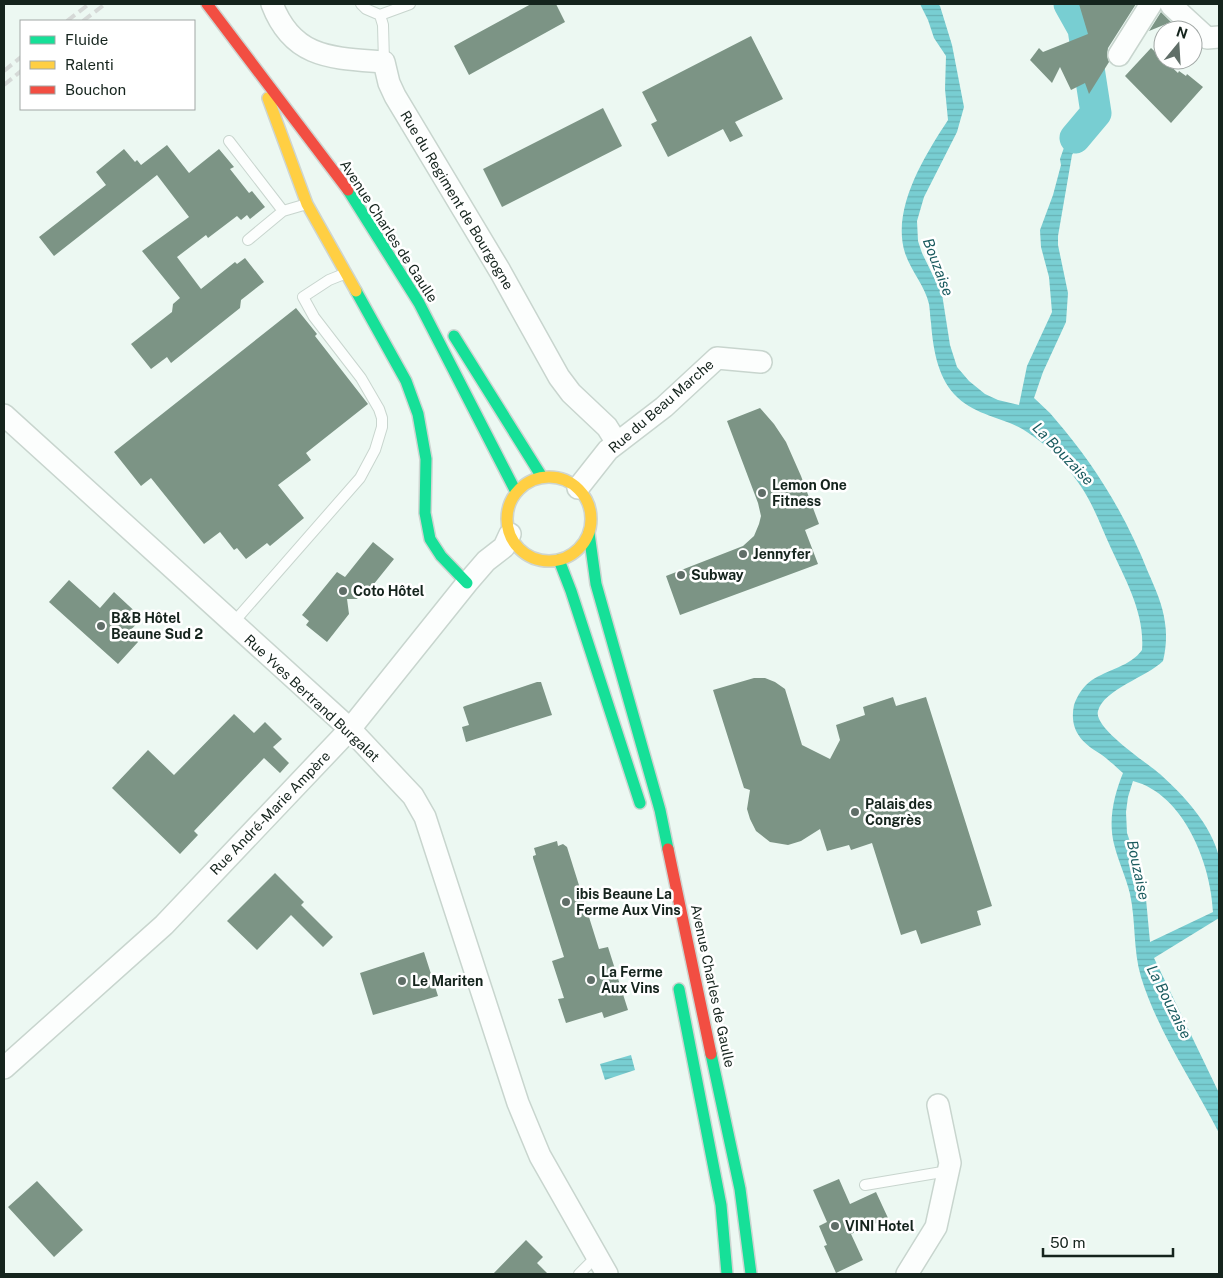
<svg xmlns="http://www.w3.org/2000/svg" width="1223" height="1278" font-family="'Public Sans',sans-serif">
  <defs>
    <pattern id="water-rules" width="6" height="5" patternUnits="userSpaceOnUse" patternTransform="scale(1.25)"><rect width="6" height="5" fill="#78ced2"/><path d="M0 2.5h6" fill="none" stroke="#67b1b4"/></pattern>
  </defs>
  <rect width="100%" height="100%" fill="#ecf8f2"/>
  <path fill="url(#water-rules)" fill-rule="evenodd" d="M920 4H938L940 6 952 45 964 107 957 132 924 197 917 221 918 241 922 253 942 294 950 345 957 367 969 381 985 394 998 400 1019 405 1027 366 1052 312 1049 277 1041 247 1040 230 1053 195 1061 165 1060 159 1067 139 1090 113 1093 104 1102 101 1098 117 1082 137 1072 155 1058 236V245L1068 293 1066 322 1043 372 1034 398C1041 405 1049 411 1055 419 1095 465 1126 516 1148 572 1155 588 1163 605 1165 623 1167 635 1166 649 1163 661 1147 677 1104 689 1098 711 1093 728 1147 763 1160 774 1184 796 1211 824 1219 857 1222 871 1219 902 1219 918L1154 958 1219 1093V1133C1193 1082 1158 1032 1141 977 1133 950 1136 922 1130 894 1126 877 1118 861 1114 844 1108 820 1114 795 1123 773 1116 767 1108 759 1099 753 1081 742 1069 729 1074 705 1077 696 1083 686 1092 680 1107 670 1131 666 1142 650 1145 613 1125 579 1110 546 1101 526 1093 504 1080 485 1067 466 1050 447 1030 434 1006 416 976 418 954 394 937 375 933 347 931 323 930 317 930 310 929 304 925 286 911 271 905 253 891 209 925 155 948 120L945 89 946 56 934 38 928 20ZM1133 781C1184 794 1211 864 1213 912L1150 942 1146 899 1138 865 1127 833 1126 812 1128 797Z
    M1060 4H1075L1081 14 1087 31 1077 34Z
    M631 1055 635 1070 605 1080 600 1064Z"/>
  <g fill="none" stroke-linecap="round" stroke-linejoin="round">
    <path stroke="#78ced2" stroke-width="31" d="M1069 4 1083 29 1096 113 1075 138"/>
  </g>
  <path fill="#7c9485" d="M531 4H556L565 22 469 75 454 46Z
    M1079 4H1136L1108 48 1107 55 1109 62 1089 94 1085 83 1071 90 1060 67 1052 83 1030 60 1039 48 1043 52 1088 34Z
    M1161 12 1171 22 1149 31Z
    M751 36 783 99 735 122 743 136 730 142 723 129 668 157 651 124 657 121 642 92Z
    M1151 48 1178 73 1179 71 1186 76 1187 74 1203 87 1171 123 1125 76Z
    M603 108 622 146 502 207 483 169Z
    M167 145 189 173 219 149 234 167 230 169 249 193 252 191 265 207 250 219 247 215 241 220 237 216 208 238 206 235 177 257 201 289 235 262 237 264 245 258 264 282 241 300 240 308 171 363 167 357 151 369 131 344 172 312 173 304 180 298 142 251 189 217 157 175 54 256 39 237 106 185 96 172 124 149 135 162 137 160 141 165Z
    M296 308 317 334 315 336 368 404 306 453 311 460 278 485 304 518 270 546 267 543 246 559 237 548 234 550 220 532 204 544 151 478 141 486 114 452Z
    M760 408 774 424 786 442 801 476 819 524 805 530 818 564 680 615 666 576 743 546 754 536 759 524 761 516 758 503 727 421Z
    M373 542 394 559 365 595 362 593 357 599H347L349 614 327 642 306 625 309 621 302 615 337 572 345 577Z
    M69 580 100 608 114 592 142 618 128 633 138 642 118 664 49 602Z
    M754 678H765L775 682 785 689 802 745 830 759 840 740 836 725 865 715 863 707 893 697 896 706 926 697 992 906 977 911 981 925 921 944 916 930 901 935 872 843 851 850 849 845 827 851 820 829 801 841 788 845 770 842 756 831 750 819 747 809 750 790 744 788 713 690Z
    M537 682H541L552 715 466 742 462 727 469 725 463 707 465 706Z
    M234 714 254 733 265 722 282 739 273 747 289 763 280 773 264 758 194 831 198 835 180 854 112 788 148 750 174 775Z
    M557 841 558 846 563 844 567 847 599 949 608 947 628 1010 604 1018 602 1012 566 1023 558 999 564 998 552 961 564 957 533 858V856L536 855 534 848Z
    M275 873 304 902 301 905 333 937 323 947 291 915 257 950 227 921Z
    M424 952 438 996 373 1015 360 973Z
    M839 1179 850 1204 876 1192 888 1218 851 1234 863 1260 836 1273 824 1246 827 1245 819 1226 827 1222 813 1190Z
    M37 1181 83 1230 54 1257 8 1207Z
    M526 1240 543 1257 537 1263 548 1274H493Z"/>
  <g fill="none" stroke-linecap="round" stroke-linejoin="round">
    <defs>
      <path id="lane" d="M361 4 366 9 380 15 383 25 384 62
        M380 15 410 4
        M229 141 283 211 307 204
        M248 240 283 211
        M233 623 360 478 375 450 382 427V418L379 409 361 378 314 317 303 297 329 280 344 274
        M865 1185 948 1171
        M579 1274 597 1256"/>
      <path id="street" d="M272 4C293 59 332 58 384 62L389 83 395 96 500 271 559 377 571 393 607 427 617 443
        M1171 5 1207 38 1219 37
        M1119 55 1151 4
        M4 415 350 729 413 796 425 817 518 1103 540 1156 607 1274
        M578 488 608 450 664 407 717 358 761 362
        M4 1068 164 925 350 729 467 583 486 561 504 547 510 534
        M907 1274 936 1227 950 1163 938 1105"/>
      <path id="fast" d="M348 190 419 303 516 492
        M356 291 406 381 418 414 426 459 425 513 430 539 441 556 467 583
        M454 336 542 477
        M589 533 596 584 660 810 668 849
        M559 560 571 591 640 803
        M679 989 721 1205 727 1274
        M711 1054 740 1189 751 1274"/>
      <path id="slow" d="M268 98 307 204 356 291
        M507 519a42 42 0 1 1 84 0a42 42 0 1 1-84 0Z"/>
      <path id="jam" d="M207 4 348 190
        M668 849 711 1054"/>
    </defs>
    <use href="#lane" stroke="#c8d5ce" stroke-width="12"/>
    <use href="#street" stroke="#c8d5ce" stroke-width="24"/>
    <use href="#fast" stroke="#ced5d1" stroke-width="14"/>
    <use href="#slow" stroke="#ced5d1" stroke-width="14"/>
    <use href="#jam" stroke="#ced5d1" stroke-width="14"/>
    <use href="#lane" stroke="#fcfefd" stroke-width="10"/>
    <use href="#street" stroke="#fcfefd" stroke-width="21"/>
    <use href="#fast" stroke="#16e098" stroke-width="11"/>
    <use href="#slow" stroke="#ffcf43" stroke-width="11"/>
    <use href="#jam" stroke="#f24e42" stroke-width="11"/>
    <path stroke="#d5d9d7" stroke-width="4" stroke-dasharray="10 5" stroke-linecap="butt" d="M67 21 89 4
      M83 21 105 4
      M4 71 21 57
      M4 85 21 71"/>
  </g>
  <g fill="#606e68" stroke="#fff" stroke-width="2">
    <circle cx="762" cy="493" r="5"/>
    <circle cx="743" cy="554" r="5"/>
    <circle cx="681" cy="575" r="5"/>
    <circle cx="343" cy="591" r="5"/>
    <circle cx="101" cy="626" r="5"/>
    <circle cx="855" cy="812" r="5"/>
    <circle cx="566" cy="902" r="5"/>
    <circle cx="591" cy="980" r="5"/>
    <circle cx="402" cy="981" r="5"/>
    <circle cx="835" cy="1226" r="5"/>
  </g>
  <g text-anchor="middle" stroke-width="5" stroke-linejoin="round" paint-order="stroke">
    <g font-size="14" fill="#15241d" stroke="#fff">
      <text transform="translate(457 200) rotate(59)" y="5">Rue du Regiment de Bourgogne</text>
      <text transform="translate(389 231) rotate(57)" y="5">Avenue Charles de Gaulle</text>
      <text transform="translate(661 406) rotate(-41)" y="5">Rue du Beau Marche</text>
      <text transform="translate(312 698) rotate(43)" y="5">Rue Yves Bertrand Burgalat</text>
      <text transform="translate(270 813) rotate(-46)" y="5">Rue André-Marie Ampère</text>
      <text transform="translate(713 986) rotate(78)" y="5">Avenue Charles de Gaulle</text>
    </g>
    <g font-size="14" font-weight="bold" fill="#15241d" stroke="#fff" text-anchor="start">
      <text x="772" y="490">Lemon One<tspan x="772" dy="16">Fitness</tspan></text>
      <text x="753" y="559">Jennyfer</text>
      <text x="691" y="580">Subway</text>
      <text x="353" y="596">Coto Hôtel</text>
      <text x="111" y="623">B&amp;B Hôtel<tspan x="111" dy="16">Beaune Sud 2</tspan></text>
      <text x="865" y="809">Palais des<tspan x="865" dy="16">Congrès</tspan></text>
      <text x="576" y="899">ibis Beaune La<tspan x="576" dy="16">Ferme Aux Vins</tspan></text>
      <text x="601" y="977">La Ferme<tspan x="601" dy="16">Aux Vins</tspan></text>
      <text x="412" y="986">Le Mariten</text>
      <text x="845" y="1231">VINI Hotel</text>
    </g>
    <g font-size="15" font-style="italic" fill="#1a5b5f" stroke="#fff">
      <text transform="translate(938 267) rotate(69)" y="5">Bouzaise</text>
      <text transform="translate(1063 454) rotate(46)" y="5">La Bouzaise</text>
      <text transform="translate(1138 870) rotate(78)" y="5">Bouzaise</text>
      <text transform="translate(1169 1002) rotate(63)" y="5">La Bouzaise</text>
    </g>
  </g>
  <rect width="1223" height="1278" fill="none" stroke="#15241d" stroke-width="10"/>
  <rect x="20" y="20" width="175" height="90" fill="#ffffff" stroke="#a1a7a5"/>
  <rect x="30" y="36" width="25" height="8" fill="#16e098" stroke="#a1a7a5"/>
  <text x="65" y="45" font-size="15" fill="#15241d">Fluide</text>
  <rect x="30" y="61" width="25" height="8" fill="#ffcf43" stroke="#a1a7a5"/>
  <text x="65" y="70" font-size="15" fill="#15241d">Ralenti</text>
  <rect x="30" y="86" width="25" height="8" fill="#f24e42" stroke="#a1a7a5"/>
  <text x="65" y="95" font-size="15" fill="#15241d">Bouchon</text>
  <g transform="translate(1178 45) rotate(18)"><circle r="24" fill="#ffffff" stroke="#a1a7a5"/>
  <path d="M0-4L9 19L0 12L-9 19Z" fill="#606e68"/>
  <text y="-8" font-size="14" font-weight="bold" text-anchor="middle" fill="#15241d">N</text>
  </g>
  <path d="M1043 1248v8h130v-8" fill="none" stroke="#15241d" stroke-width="2.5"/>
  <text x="1050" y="1248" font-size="15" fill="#15241d" stroke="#ffffff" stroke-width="4" paint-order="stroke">50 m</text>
</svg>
